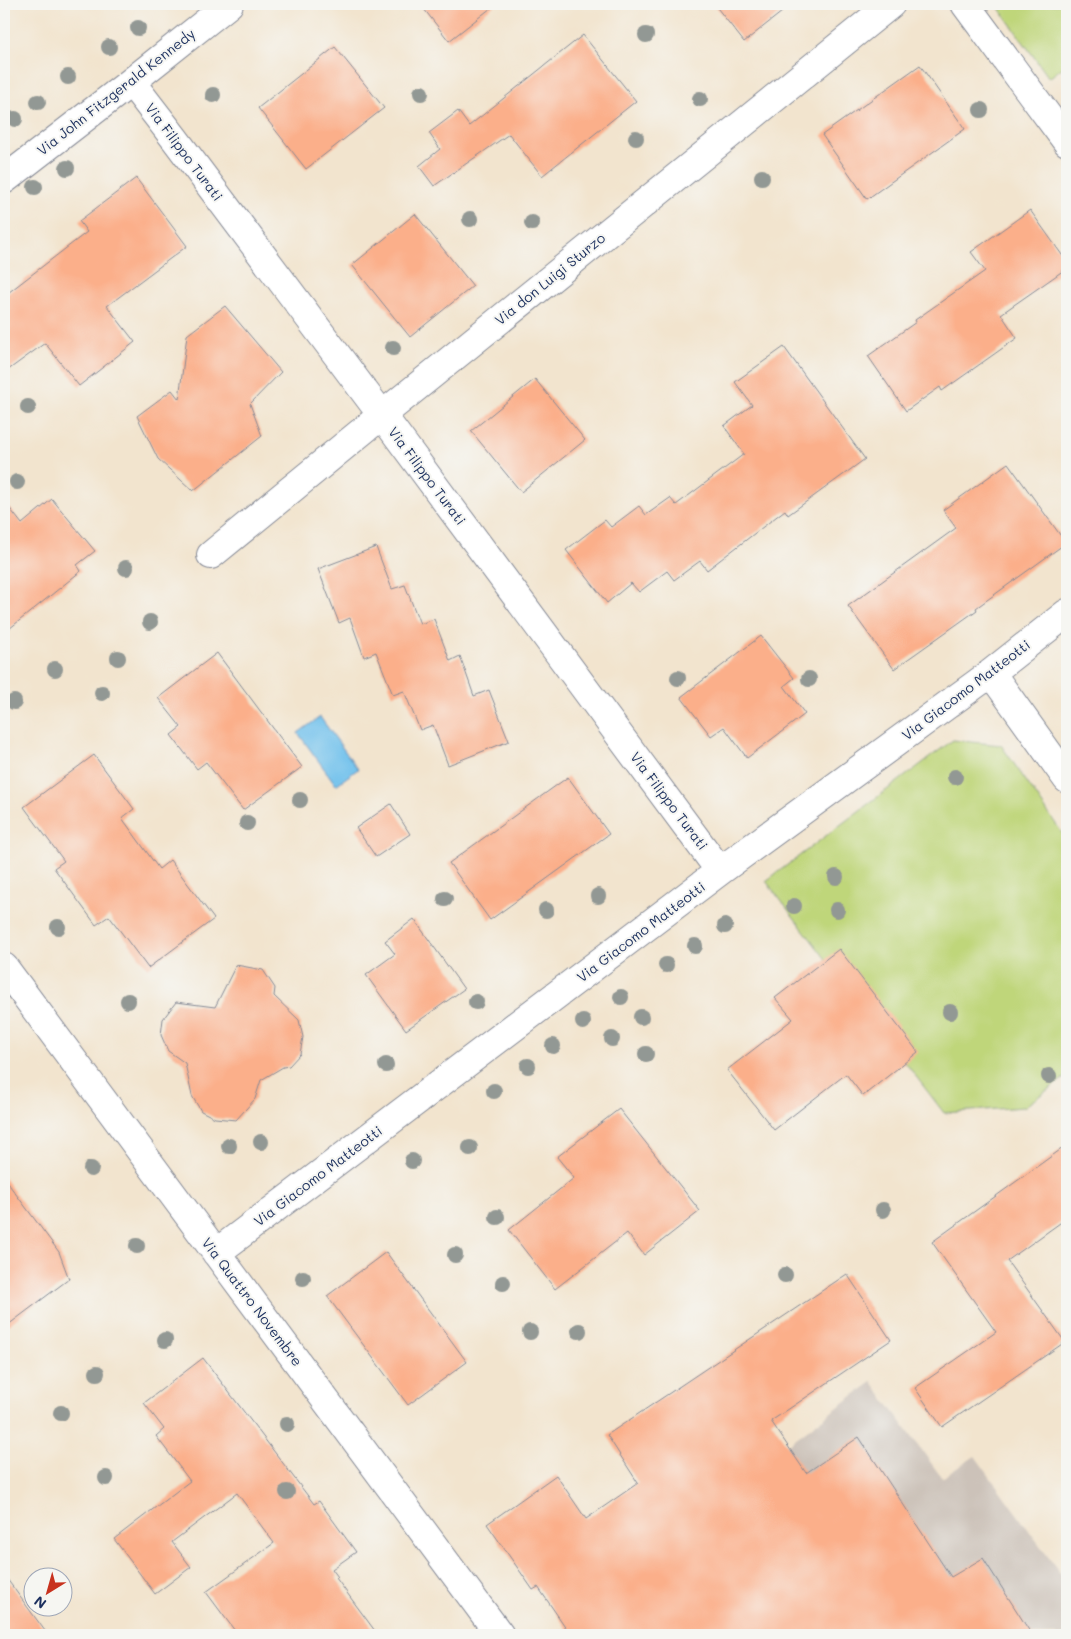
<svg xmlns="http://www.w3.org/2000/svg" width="1071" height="1639" font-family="Mali,sans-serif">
  <rect width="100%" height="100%" fill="#f6f6f2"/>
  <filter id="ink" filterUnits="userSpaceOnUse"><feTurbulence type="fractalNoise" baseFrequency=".02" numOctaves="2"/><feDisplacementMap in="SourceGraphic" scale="10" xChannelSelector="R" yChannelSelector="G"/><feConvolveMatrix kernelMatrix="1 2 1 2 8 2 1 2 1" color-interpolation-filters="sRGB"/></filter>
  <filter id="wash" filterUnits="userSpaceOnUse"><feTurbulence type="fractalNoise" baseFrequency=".0096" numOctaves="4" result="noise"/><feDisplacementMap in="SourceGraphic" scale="20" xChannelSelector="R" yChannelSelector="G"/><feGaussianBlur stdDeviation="1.12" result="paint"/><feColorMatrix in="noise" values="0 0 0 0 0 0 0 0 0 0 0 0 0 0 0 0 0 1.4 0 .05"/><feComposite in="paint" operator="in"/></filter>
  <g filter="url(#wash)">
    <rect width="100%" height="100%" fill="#f2e4ce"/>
    <path fill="#ccc2b9" d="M872 1382 942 1478 975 1456 1065 1580 1067 1579V1635H728L672 1563 657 1541Z"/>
    <path fill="#bfd67a" stroke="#6d826c" d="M996 4H1067V64L1049 78Z
      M953 740 1001 745 1067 840V1076L1024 1107 944 1113 766 881Z"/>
    <path fill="#71c1ec" stroke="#4678a5" d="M320 717 358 769 336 785 298 733Z"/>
    <g id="blocks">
      <path fill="#fbaf8a" d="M420 4H496L449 41Z
        M714 4H792L744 42Z
        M583 35 636 101 542 176 509 134 434 186 419 166 440 149 429 133 458 111 469 126Z
        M335 47 384 108 306 169 258 108Z
        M920 65 965 129 867 199 822 135Z
        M136 178 187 246 107 306 135 342 79 386 45 343 4 373V296L87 232 79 221Z
        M1030 210 1067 262V268L1001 314 1017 338 942 391 940 387 906 411 868 356 916 322 915 320 985 271 971 252Z
        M415 214 473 286 410 337 352 265Z
        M225 306 281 372 250 404 262 436 193 491 158 459 137 416 172 390 179 399 187 335Z
        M784 347 865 459 788 515 785 510 707 570 700 561 674 580 667 571 639 592 631 583 607 603 566 550 605 520 611 527 639 506 646 515 670 498 676 505 744 454 724 426 752 405 735 382Z
        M535 379 585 440 521 492 471 431Z
        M1008 463 1066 543 976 608 977 610 894 669 848 606 956 528 943 510Z
        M52 499 95 551 77 565 81 571 4 633V501L22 524Z
        M376 547 392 589 405 585 420 624 434 619 450 661 460 656 474 696 489 690 509 741 448 765 433 725 420 730 404 691 393 695 376 652 364 657 350 618 339 623 318 569Z
        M761 636 794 678 784 686 805 714 747 758 724 727 711 736 681 697Z
        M217 653 302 767 243 810 206 762 197 769 171 735 181 727 158 698Z
        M94 755 134 809 122 818 159 869 170 860 214 919 148 968 109 916 96 925 54 868 64 861 24 807Z
        M568 777 609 834 490 920 449 863Z
        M391 804 410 834 376 857 356 828Z
        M414 919 464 989 406 1030 366 975 395 954 385 941Z
        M839 949 918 1052 863 1096 846 1074 774 1130 727 1070 793 1019 775 998Z
        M236 965 263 970 275 988 274 996 299 1020 303 1037 300 1054 289 1066 283 1067 261 1080 255 1099 236 1120 215 1118 201 1111 192 1096 185 1063 168 1051 161 1035 163 1019 176 1002 215 1007Z
        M619 1109 700 1211 644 1255 627 1233 555 1289 509 1230 574 1178 557 1157Z
        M1067 1145V1218L1007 1261 1065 1342 942 1427 915 1388 996 1332 932 1242Z
        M4 1178 59 1252 69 1279 4 1328Z
        M386 1252 467 1362 408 1405 327 1296Z
        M847 1274 891 1340 771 1421 806 1473 859 1437 951 1577 983 1558 1032 1635H571L538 1587 533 1590 487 1524 556 1475 586 1519 638 1483 607 1435Z
        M203 1358 314 1504 319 1501 356 1552 332 1569 338 1577 336 1578 378 1635H238L206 1592 274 1543 237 1493 172 1542 191 1567 155 1594 114 1539 190 1481 156 1436 164 1429 144 1403Z
        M4 1575 48 1635H4Z"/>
    </g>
  </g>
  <g filter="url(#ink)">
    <use href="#blocks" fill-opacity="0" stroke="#868a96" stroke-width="1"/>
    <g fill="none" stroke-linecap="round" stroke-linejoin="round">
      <defs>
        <path id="minor" d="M965 4 1067 142
          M131 82 175 139 382 415 720 871
          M4 180 131 82 229 4
          M211 555 382 415 891 4
          M991 673 1067 779
          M4 967 500 1635
          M216 1253 720 871 991 673 1067 613"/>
      </defs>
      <use href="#minor" stroke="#868a96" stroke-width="30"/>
      <use href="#minor" stroke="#fff" stroke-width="28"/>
    </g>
    <g fill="#929894">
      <circle cx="138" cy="28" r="8"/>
      <circle cx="646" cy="35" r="8"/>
      <circle cx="109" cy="47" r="8"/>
      <circle cx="68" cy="77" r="8"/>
      <circle cx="421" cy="93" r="8"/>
      <circle cx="213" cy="95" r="8"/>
      <circle cx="700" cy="99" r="8"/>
      <circle cx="38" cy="102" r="8"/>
      <circle cx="981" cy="110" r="8"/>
      <circle cx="15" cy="119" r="8"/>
      <circle cx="636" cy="138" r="8"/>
      <circle cx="67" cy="168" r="8"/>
      <circle cx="762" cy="177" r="8"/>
      <circle cx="35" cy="187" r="8"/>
      <circle cx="470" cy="219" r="8"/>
      <circle cx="532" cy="223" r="8"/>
      <circle cx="393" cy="348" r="8"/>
      <circle cx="28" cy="407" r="8"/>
      <circle cx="17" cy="482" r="8"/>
      <circle cx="126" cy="568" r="8"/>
      <circle cx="150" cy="622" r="8"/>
      <circle cx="118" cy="658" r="8"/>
      <circle cx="55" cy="669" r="8"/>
      <circle cx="678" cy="678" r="8"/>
      <circle cx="809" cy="679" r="8"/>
      <circle cx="102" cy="693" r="8"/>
      <circle cx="14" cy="702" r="8"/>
      <circle cx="955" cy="777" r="8"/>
      <circle cx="300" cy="800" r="8"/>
      <circle cx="247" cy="823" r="8"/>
      <circle cx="836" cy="877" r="8"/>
      <circle cx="598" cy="896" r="8"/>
      <circle cx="445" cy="899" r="8"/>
      <circle cx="794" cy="906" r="8"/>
      <circle cx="546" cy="910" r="8"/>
      <circle cx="837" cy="910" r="8"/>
      <circle cx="725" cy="926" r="8"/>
      <circle cx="58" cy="927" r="8"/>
      <circle cx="695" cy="946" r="8"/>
      <circle cx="666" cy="965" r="8"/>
      <circle cx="621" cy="997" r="8"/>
      <circle cx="128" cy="1001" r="8"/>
      <circle cx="476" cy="1002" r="8"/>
      <circle cx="950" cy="1012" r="8"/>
      <circle cx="641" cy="1017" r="8"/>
      <circle cx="583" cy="1022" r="8"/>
      <circle cx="612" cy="1039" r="8"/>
      <circle cx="553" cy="1046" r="8"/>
      <circle cx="646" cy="1054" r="8"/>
      <circle cx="386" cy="1065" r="8"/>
      <circle cx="528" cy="1066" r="8"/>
      <circle cx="1049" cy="1076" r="8"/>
      <circle cx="494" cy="1091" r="8"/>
      <circle cx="261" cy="1142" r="8"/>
      <circle cx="229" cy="1146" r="8"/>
      <circle cx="470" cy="1148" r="8"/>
      <circle cx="412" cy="1161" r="8"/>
      <circle cx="91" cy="1169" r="8"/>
      <circle cx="883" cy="1210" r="8"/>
      <circle cx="497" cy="1217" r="8"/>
      <circle cx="137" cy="1246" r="8"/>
      <circle cx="455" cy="1255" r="8"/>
      <circle cx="785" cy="1275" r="8"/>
      <circle cx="303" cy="1278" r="8"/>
      <circle cx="503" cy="1283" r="8"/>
      <circle cx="579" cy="1331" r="8"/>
      <circle cx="530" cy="1332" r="8"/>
      <circle cx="165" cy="1340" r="8"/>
      <circle cx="97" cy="1373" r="8"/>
      <circle cx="61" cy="1413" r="8"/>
      <circle cx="287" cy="1424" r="8"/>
      <circle cx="106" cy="1478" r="8"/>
      <circle cx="287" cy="1492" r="8"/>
    </g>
  </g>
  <g text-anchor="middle" stroke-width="4" stroke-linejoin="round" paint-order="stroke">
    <g font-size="14" fill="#1b2f5e" stroke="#f6f6f2">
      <text transform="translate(116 92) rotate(-38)" y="5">Via John Fitzgerald Kennedy</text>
      <text transform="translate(184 152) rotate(53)" y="5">Via Filippo Turati</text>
      <text transform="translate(550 279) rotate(-39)" y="5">Via don Luigi Sturzo</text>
      <text transform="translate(427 476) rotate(53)" y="5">Via Filippo Turati</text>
      <text transform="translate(966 690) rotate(-37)" y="5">Via Giacomo Matteotti</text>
      <text transform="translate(669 801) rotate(53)" y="5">Via Filippo Turati</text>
      <text transform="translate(641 932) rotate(-37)" y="5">Via Giacomo Matteotti</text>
      <text transform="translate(318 1176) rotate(-37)" y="5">Via Giacomo Matteotti</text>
      <text transform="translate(252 1302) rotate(53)" y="5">Via Quattro Novembre</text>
    </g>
  </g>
  <rect width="1071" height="1639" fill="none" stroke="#f6f6f2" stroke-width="20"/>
  <g transform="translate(48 1592) rotate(217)"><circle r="24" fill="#f6f6f2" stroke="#9ea6b7"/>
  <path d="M0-4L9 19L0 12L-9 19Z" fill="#c8321e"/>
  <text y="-8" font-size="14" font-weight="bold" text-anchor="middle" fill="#1b2f5e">N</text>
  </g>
</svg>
